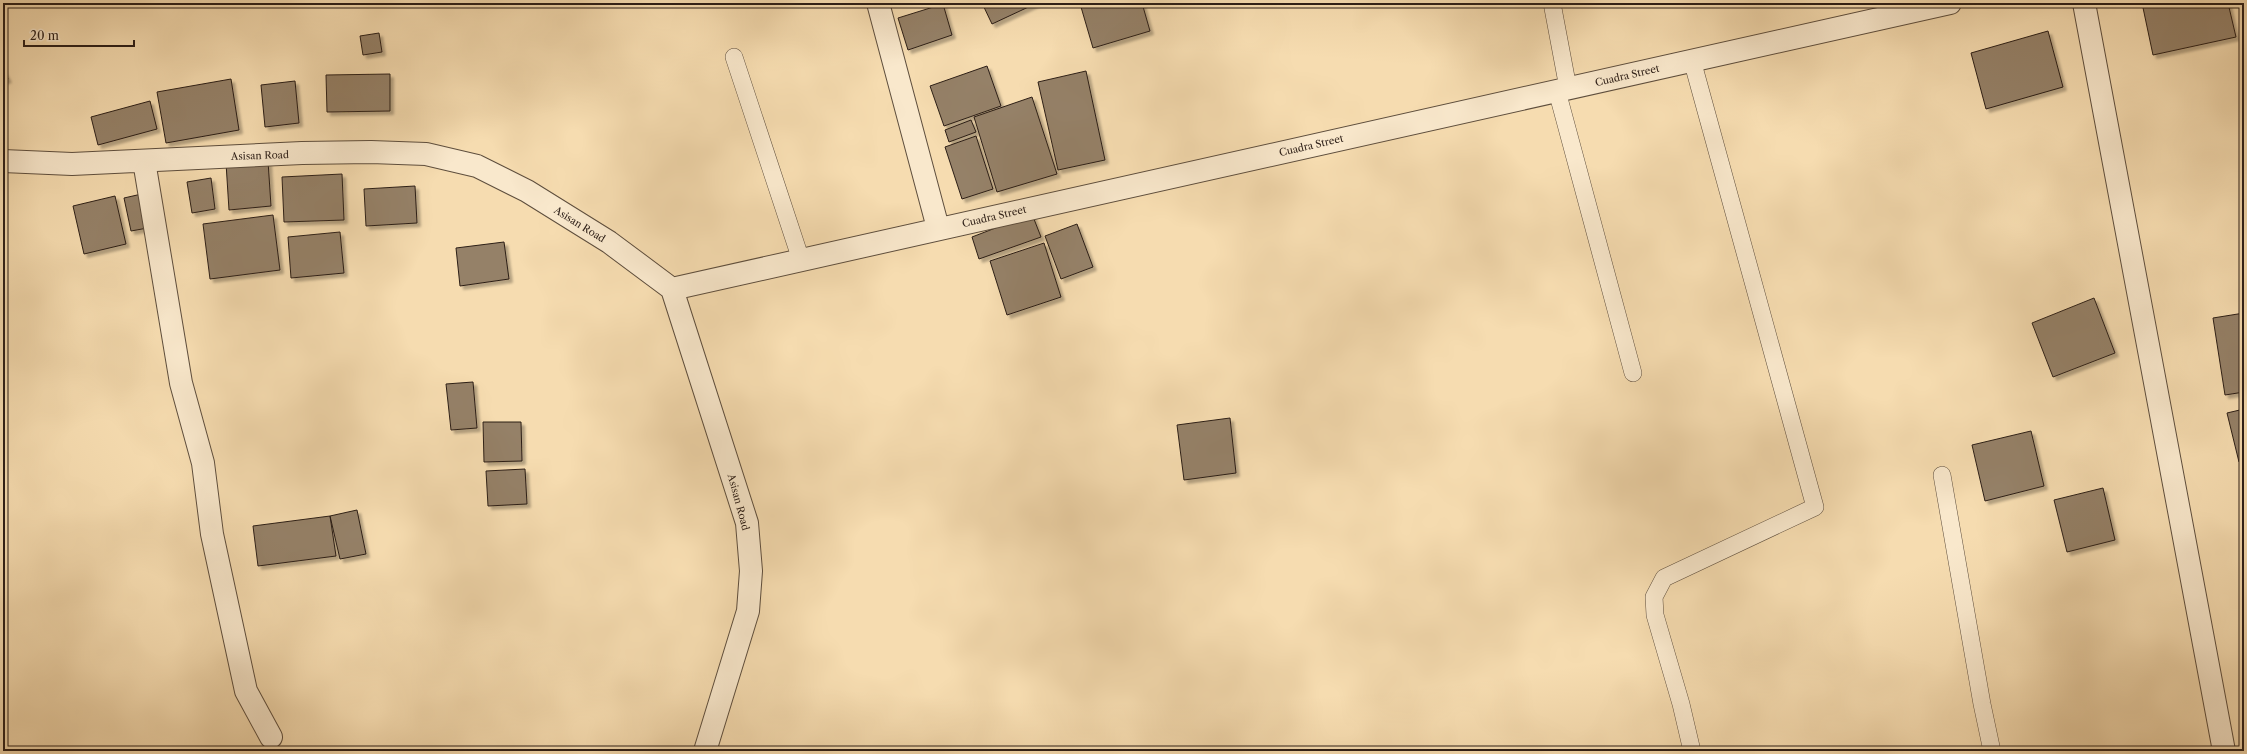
<svg xmlns="http://www.w3.org/2000/svg" width="2247" height="754" font-family="'Libre Caslon Text',serif">
  <defs>
    <filter id="shadow"><feDropShadow dx="3.5" dy="3.5" stdDeviation="1" flood-color="#0004"/></filter>
  </defs>
  <rect width="100%" height="100%" fill="#f6dcb0"/>
  <filter id="stains"><feTurbulence type="fractalNoise" baseFrequency=".005" numOctaves="4"/><feColorMatrix values="0 0 0 0 .2 0 0 0 0 .09 0 0 0 0 .02 0 0 0 .5 -.17"/></filter>
  <radialGradient id="worn" r=".72"><stop offset=".6" stop-color="#630" stop-opacity="0"/><stop offset="1" stop-color="#630" stop-opacity=".3"/></radialGradient>
  <path fill="#958167" stroke="#2c1e17" filter="url(#shadow)" d="M982 3H1037L992 24Z
    M1096 3H1142L1150 31 1093 48 1081 7Z
    M2142 3H2228L2236 37 2153 55Z
    M943 4 952 35 908 50 898 18Z
    M2048 31 2063 87 1986 109 1971 53Z
    M379 33 382 52 363 55 360 36Z
    M987 66 1001 106 944 126 930 86Z
    M3 70 8 79 3 81Z
    M1086 71 1105 160 1058 170 1038 82Z
    M390 74V111L327 112 326 75Z
    M231 79 239 130 166 143 157 92Z
    M295 81 299 123 265 127 261 85Z
    M1032 97 1057 174 997 192 974 117Z
    M150 101 157 129 98 145 91 117Z
    M971 120 976 132 949 142 945 130Z
    M976 136 993 189 962 199 945 147Z
    M268 161 271 206 229 210 226 163Z
    M342 174 344 220 284 222 282 177Z
    M211 178 215 209 192 213 187 182Z
    M415 186 417 223 366 226 364 189Z
    M146 193 153 227 131 231 124 198Z
    M115 196 126 244 84 254 73 206Z
    M1032 214 1041 237 979 259 972 237Z
    M273 215 280 270 210 279 203 224Z
    M1077 224 1093 267 1061 279 1045 236Z
    M340 232 344 273 291 278 288 237Z
    M504 242 509 279 460 286 456 248Z
    M1044 243 1061 297 1007 315 990 261Z
    M2094 298 2115 353 2053 377 2032 323Z
    M2244 313V392L2225 395 2213 318Z
    M473 382 477 428 451 430 446 384Z
    M2244 409V461L2239 462 2227 413Z
    M1230 418 1236 473 1184 480 1177 425Z
    M483 422H521L522 461 484 462Z
    M2031 431 2044 486 1985 501 1972 445Z
    M525 469 527 504 488 506 486 471Z
    M2103 488 2115 540 2067 552 2054 500Z
    M357 510 366 554 340 559 330 516Z
    M330 516 336 556 258 566 253 526Z"/>
  <g fill="none" stroke-linecap="round" stroke-linejoin="round">
    <defs>
      <path id="lane" d="M1552 3 1568 88
        M734 57 801 260
        M1557 91 1633 373
        M1942 475 1982 704 1992 751
        M1692 751 1681 704 1655 615 1654 597 1664 578 1815 507 1692 60"/>
      <path id="street" d="M878 3 938 228
        M2084 3 2224 751
        M3 161 72 164 302 153 371 152 426 154 477 166 527 191 609 242 672 289 747 523 751 571 748 611 705 751
        M144 161 181 383 203 463 212 534 246 691 271 737
        M672 289 1950 3"/>
    </defs>
    <use href="#lane" stroke="#5e4e3d" stroke-width="18"/>
    <use href="#street" stroke="#5e4e3d" stroke-width="24"/>
    <use href="#lane" stroke="#f9e8cc" stroke-width="17"/>
    <use href="#street" stroke="#f9e8cc" stroke-width="22"/>
  </g>
  <g text-anchor="middle" stroke-width="3" stroke-linejoin="round" paint-order="stroke">
    <g font-size="10" fill="#2c1e17" stroke="#f9e8cc">
      <text transform="translate(1627 75) rotate(-13)" y="4">Cuadra Street</text>
      <text transform="translate(1311 145) rotate(-13)" y="4">Cuadra Street</text>
      <text transform="translate(260 155) rotate(-2)" y="4">Asisan Road</text>
      <text transform="translate(994 216) rotate(-13)" y="4">Cuadra Street</text>
      <text transform="translate(580 224) rotate(32)" y="4">Asisan Road</text>
      <text transform="translate(739 502) rotate(75)" y="4">Asisan Road</text>
    </g>
  </g>
  <rect width="2247" height="754" fill="none" stroke="#f6dcb0" stroke-width="16"/>
  <rect x="4" y="4" width="2239" height="746" fill="none" stroke="#2c1e17" stroke-width="2"/>
  <rect x="8" y="8" width="2231" height="738" fill="none" stroke="#2c1e17"/>
  <path d="M24 40v6h110v-6" fill="none" stroke="#2c1e17" stroke-width="2"/>
  <text x="30" y="40" font-size="12" fill="#2c1e17" stroke="#f9e8cc" stroke-width="3" paint-order="stroke">20 m</text>
  <rect width="100%" height="100%" filter="url(#stains)"/>
  <rect width="100%" height="100%" fill="url(#worn)"/>
</svg>
